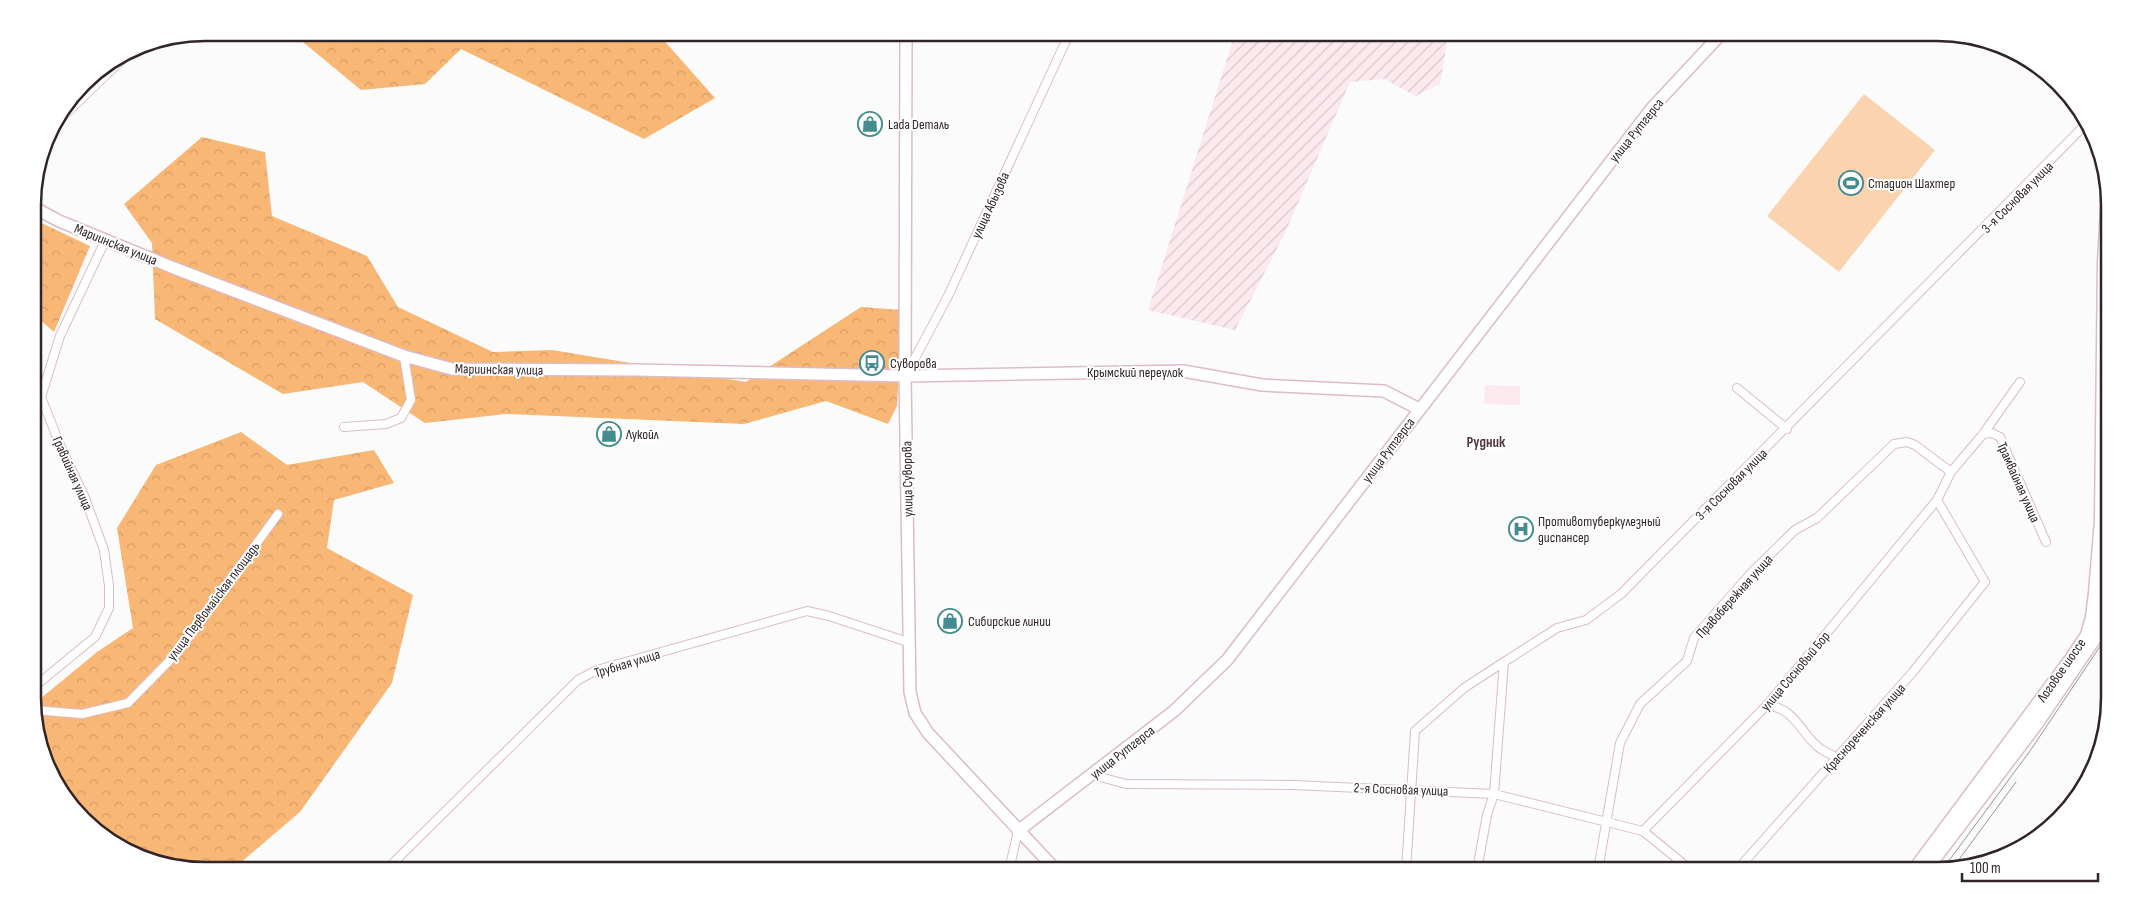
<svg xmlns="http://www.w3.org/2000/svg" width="2142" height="903" font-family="'Sofia Sans Condensed',sans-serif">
  <defs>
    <pattern id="industrial-furrows" width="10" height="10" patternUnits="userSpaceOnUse" patternTransform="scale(1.25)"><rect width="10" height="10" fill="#fbe9ee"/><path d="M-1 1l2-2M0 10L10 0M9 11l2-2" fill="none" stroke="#d8c8cc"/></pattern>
    <pattern id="forest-crowns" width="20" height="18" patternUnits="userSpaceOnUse" patternTransform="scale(1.25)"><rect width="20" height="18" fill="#f9b775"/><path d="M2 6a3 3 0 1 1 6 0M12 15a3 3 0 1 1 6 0" fill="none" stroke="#d69d65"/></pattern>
  </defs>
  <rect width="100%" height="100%" fill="#fbfbfb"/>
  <path fill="#fbe9ee" d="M1485 385 1520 386V405L1484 404Z"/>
  <path fill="url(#industrial-furrows)" d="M1235 33H1449L1440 84 1416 96 1384 79 1350 82 1286 231 1235 330 1148 310Z"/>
  <path fill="#fbd4af" d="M1864 94 1935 150 1839 272 1767 216Z"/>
  <path fill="url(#forest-crowns)" d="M292 33H660V36L715 98 644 139 461 49 425 84 361 90Z
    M202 137 265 152 272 216 367 256 398 307 493 352 552 350 746 382 861 307 902 310 897 406 888 424 826 401 744 424 506 414 425 423 363 382 283 394 155 319 152 243 124 204Z
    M33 219 90 246 54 332 33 314Z
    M241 432 287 465 374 450 394 483 334 500 327 548 413 595 392 683 300 812 232 870H205L139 857 68 803 34 720V704L97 652 133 628 117 528 156 465Z"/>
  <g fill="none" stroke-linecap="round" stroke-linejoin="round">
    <defs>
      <path id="minor" d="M50 129 132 50
        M906 375 948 296 1070 32
        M1737 388 1787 429
        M344 427 386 424 401 418 411 400 404 356
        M1983 434 1992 433 2000 437 2046 542
        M34 687 95 637 109 608V586L104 550 85 498 60 445 41 397 60 336 105 241
        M1767 705C1795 709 1799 730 1817 746 1822 751 1831 754 1837 758
        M34 710 82 714 128 703 177 653 278 514
        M1093 775 1126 784 1293 785 1494 794 1643 831 1691 870
        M1643 831 1767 705 1937 500
        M386 870 578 680 597 670 807 611 829 616 908 642
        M1009 870 1018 831
        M1406 870 1415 731 1464 688 1504 662
        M1477 870 1487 815 1494 794 1504 662 1557 628 1586 620 1621 594 2084 126
        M1598 870 1620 743 1640 704 1687 661 1694 638 1752 572 1795 530 1817 518 1894 444 1907 442 1915 445 1951 472
        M1737 870 1912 673 1985 582 1937 500 1951 472 1983 434 2020 382"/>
      <path id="secondary" d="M906 32 905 376 910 692 915 713 928 733 1056 870
        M33 207 59 221 174 268 404 356 452 369 636 370 905 376 1183 371 1262 385 1384 391 1419 409
        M1018 831 1174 711 1227 660 1652 108 1723 32"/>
      <path id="primary" d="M1914 870 2071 659 2087 635 2092 617 2095 593 2101 520 2104 262 2108 191
        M1926 870 2035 726 2095 638 2102 618 2109 537"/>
    </defs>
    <use href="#minor" stroke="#ddbcc5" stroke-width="10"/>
    <use href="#secondary" stroke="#ddbcc5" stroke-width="14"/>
    <use href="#primary" stroke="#ddbcc5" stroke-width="15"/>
    <use href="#minor" stroke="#fff" stroke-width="8"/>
    <use href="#secondary" stroke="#fff" stroke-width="11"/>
    <use href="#primary" stroke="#fff" stroke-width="12"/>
    <path stroke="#9a9495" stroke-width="1" d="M1952 869 2016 782
      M1942 870 2030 751 2105 639 2109 624"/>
  </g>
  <defs>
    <symbol id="shop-ring" viewBox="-11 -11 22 22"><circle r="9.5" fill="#fff" stroke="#448c8f" stroke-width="1.5"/><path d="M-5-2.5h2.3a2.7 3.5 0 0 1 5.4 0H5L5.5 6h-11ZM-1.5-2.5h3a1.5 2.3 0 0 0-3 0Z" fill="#448c8f"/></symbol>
    <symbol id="stadium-ring" viewBox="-11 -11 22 22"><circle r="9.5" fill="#fff" stroke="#448c8f" stroke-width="1.5"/><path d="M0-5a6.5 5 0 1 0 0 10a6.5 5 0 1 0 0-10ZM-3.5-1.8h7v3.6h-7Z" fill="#448c8f"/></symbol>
    <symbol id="bus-ring" viewBox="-11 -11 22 22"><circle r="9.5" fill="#fff" stroke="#448c8f" stroke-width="1.5"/><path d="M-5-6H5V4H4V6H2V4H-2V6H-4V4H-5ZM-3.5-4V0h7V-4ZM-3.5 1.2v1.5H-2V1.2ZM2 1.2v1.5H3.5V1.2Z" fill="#448c8f"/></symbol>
    <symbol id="hospital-ring" viewBox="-11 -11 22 22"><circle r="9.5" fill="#fff" stroke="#448c8f" stroke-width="1.5"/><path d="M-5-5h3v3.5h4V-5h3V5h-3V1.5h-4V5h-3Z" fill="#448c8f"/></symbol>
  </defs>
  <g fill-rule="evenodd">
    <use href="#shop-ring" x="856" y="110" width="28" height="28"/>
    <use href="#stadium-ring" x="1837" y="169" width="28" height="28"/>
    <use href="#bus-ring" x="858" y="349" width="28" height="28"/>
    <use href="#shop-ring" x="595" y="420" width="28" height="28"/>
    <use href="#hospital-ring" x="1507" y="515" width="28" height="28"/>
    <use href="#shop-ring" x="936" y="607" width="28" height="28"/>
  </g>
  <g text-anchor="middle" stroke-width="4" stroke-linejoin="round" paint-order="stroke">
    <g font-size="14" fill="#312528" stroke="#fff" text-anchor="start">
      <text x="888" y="129">Lada Dеталь</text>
      <text x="1868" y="188">Стадион Шахтер</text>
      <text x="890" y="368">Суворова</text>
      <text x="626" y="439">Лукойл</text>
      <text x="1538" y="526">Противотуберкулезный<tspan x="1538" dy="16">диспансер</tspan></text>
      <text x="968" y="626">Сибирские линии</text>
    </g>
    <g font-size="14" fill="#312528" stroke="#fff">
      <text transform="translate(1636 130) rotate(-51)" y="5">улица Рутгерса</text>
      <text transform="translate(2017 197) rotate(-45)" y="5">3-я Сосновая улица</text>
      <text transform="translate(990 205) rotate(-65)" y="5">улица Абызова</text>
      <text transform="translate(116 244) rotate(22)" y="5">Мариинская улица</text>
      <text transform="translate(499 369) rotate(1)" y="5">Мариинская улица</text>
      <text x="1135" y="377">Крымский переулок</text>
      <text transform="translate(1388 450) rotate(-53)" y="5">улица Рутгерса</text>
      <text transform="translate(73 473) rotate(66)" y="5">Гравийная улица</text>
      <text transform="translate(907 479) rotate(-91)" y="5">улица Суворова</text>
      <text transform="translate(2019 482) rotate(66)" y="5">Трамвайная улица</text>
      <text transform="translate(1731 484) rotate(-45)" y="5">3-я Сосновая улица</text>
      <text transform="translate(1734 596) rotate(-48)" y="5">Правобережная улица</text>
      <text transform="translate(213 601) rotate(-53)" y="5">улица Первомайская площадь</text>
      <text transform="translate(627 663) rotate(-17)" y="5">Трубная улица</text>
      <text transform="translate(2061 670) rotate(-55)" y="5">Логовое шоссе</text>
      <text transform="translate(1795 671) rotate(-50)" y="5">улица Сосновый Бор</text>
      <text transform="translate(1864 728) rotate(-48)" y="5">Краснореченская улица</text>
      <text transform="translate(1122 752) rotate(-38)" y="5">улица Рутгерса</text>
      <text transform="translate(1401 789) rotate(2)" y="5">2-я Сосновая улица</text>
    </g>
    <g font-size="15" font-weight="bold" fill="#543a41" stroke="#fff">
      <text x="1486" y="447">Рудник</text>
    </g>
  </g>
  <path d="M0 0H2142V903H0ZM205 41H1937A164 164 0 0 1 2101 205V698A164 164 0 0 1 1937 862H205A164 164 0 0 1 41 698V205A164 164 0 0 1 205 41Z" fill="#fff" fill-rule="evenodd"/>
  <path fill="none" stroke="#312528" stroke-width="2.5" d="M205 41H1937A164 164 0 0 1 2101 205V698A164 164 0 0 1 1937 862H205A164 164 0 0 1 41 698V205A164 164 0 0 1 205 41Z"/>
  <path d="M1962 873v8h136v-8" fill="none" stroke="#312528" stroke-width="2.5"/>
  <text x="1970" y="873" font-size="15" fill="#312528" stroke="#ffffff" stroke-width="4" paint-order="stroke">100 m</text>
</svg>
